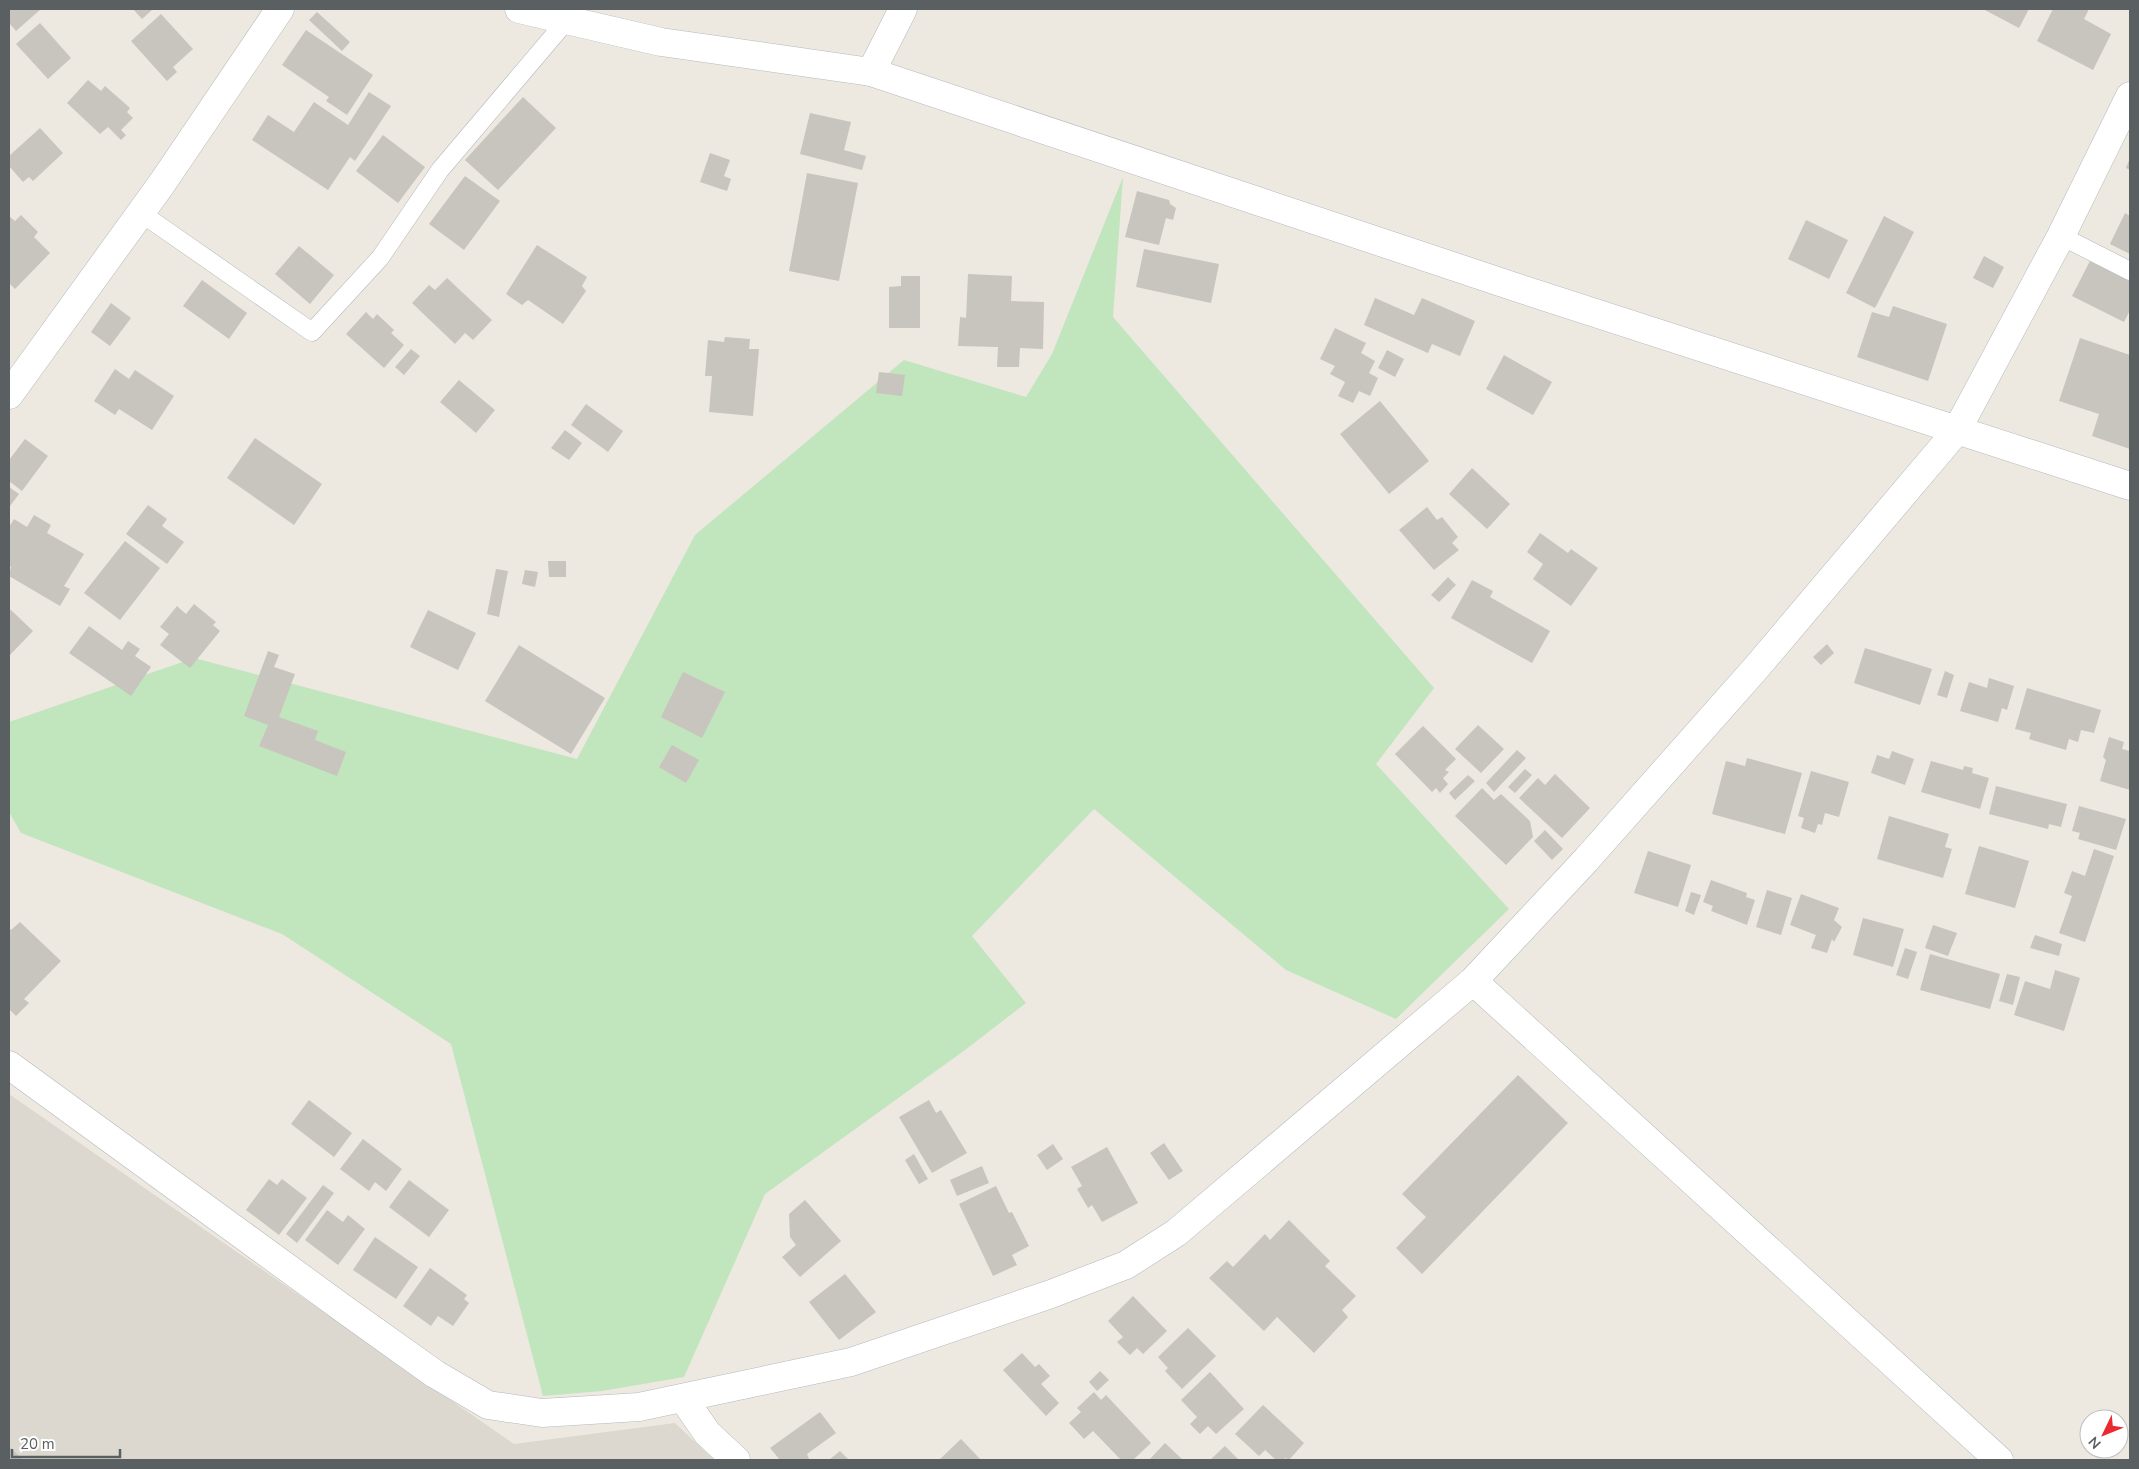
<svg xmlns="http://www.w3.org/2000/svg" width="2139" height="1469" font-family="'Nunito Sans',sans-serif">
  <rect width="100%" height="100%" fill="#ede9e1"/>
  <path fill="#ddd8cf" d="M9 1094 514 1444 675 1423 714 1460H9Z"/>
  <path fill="#c1e5bd" d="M1123 177 1113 317 1434 688 1376 764 1509 909 1396 1019 1286 970 1094 809 972 936 1026 1003 965 1050 765 1194 684 1377 602 1391 543 1396 451 1044 282 934 21 833 9 812V722L194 658 577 759 695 535 904 360 1026 397 1052 354Z"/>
  <path fill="#c8c4be" d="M9 9H41L16 31 9 23Z
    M133 9H153L142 19Z
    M1983 9H2029L2019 28Z
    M2053 9H2089L2084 19 2111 34 2093 70 2037 41Z
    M317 12 350 42 342 51 309 20Z
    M161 14 193 49 173 67 177 72 167 81 131 41Z
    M40 23 71 58 48 79 16 44Z
    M306 30 373 75 347 115 326 101 329 97 282 65Z
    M88 80 101 91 105 86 130 108 127 112 133 118 121 130 126 135 121 140 108 127 100 134 67 103Z
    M369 92 391 106 355 161 350 157 328 190 252 140 268 115 294 132 314 102 348 125Z
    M523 97 556 128 498 190 465 160Z
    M810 113 851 122 844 150 866 156 862 170 800 154Z
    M40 128 63 153 33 181 29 177 23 182 9 166V156Z
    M383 135 425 167 398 203 356 171Z
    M710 153 730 160 724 176 731 179 727 191 700 182Z
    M2130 158V170L2126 168Z
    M807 173 858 183 839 281 789 271Z
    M465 176 500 201 464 250 429 224Z
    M1137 191 1169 200 1170 204 1176 208 1173 220 1166 218 1159 245 1125 237Z
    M2125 213 2130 216V254L2110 244Z
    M21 215 38 232 34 237 50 253 15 289 9 283V216L15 221Z
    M1884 216 1914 232 1875 308 1846 293Z
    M1806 220 1848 240 1829 279 1788 259Z
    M537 245 587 277 582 286 586 291 563 324 528 300 522 305 506 294Z
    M299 246 334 275 310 304 275 274Z
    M1144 249 1219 264 1211 303 1136 287Z
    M1984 256 2004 267 1993 288 1973 278Z
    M2090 261 2130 281V310L2124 322 2072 296Z
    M968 274 1012 276 1011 301 1044 302 1043 349 1020 348 1019 367H997L998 347 958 346 960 317 966 318Z
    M901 276H920V328H889V287L901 286Z
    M447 278 492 320 473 340 465 333 455 344 412 303 429 285 435 290Z
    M202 280 247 313 229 339 183 306Z
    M1375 298 1414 315 1422 298 1475 321 1460 356 1432 344 1428 353 1364 325Z
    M111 303 131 318 110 346 91 332Z
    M1893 306 1947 324 1928 381 1857 357 1872 312 1889 317Z
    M366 312 373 319 377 314 394 330 391 333 404 345 384 368 346 334Z
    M1335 328 1366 343 1361 353 1375 361 1369 373 1378 378 1370 396 1359 391 1353 403 1338 396 1345 382 1330 374 1335 366 1320 359Z
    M725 337 750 339 749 349H759L753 416 709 412 712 376H705L708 340 724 342Z
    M2080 338 2130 355V449L2092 436 2099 414 2059 401Z
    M411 349 420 356 404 375 395 367Z
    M1387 350 1404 359 1395 377 1378 368Z
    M1504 355 1552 382 1533 415 1486 389Z
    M115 369 129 379 135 370 174 396 152 430 119 409 115 415 94 401Z
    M879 372 905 375 902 396 876 393Z
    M459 380 495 410 476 433 440 402Z
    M1380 401 1429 461 1389 494 1340 434Z
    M586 404 623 431 608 452 571 425Z
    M565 430 582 443 569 460 551 448Z
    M255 438 322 484 294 525 227 478Z
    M25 439 48 456 22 491 9 481V460Z
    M1472 468 1510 504 1487 529 1449 494Z
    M9 487 19 494 10 506 9 505Z
    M148 505 167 519 162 526 184 542 167 564 126 534Z
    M1427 507 1437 520 1442 517 1458 537 1452 543 1459 550 1434 570 1399 530Z
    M34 515 51 525 47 533 84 554 64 586 70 589 60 606 9 576 11 567 9 565V527L14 519 27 527Z
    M1540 533 1568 553 1571 549 1598 568 1571 606 1533 579 1543 564 1527 552Z
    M125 541 160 568 120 620 84 593Z
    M548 561H566V577H549Z
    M496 569 508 571 499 617 487 614Z
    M525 570 538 572 535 587 522 584Z
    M1448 577 1456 585 1439 602 1431 595Z
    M1472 580 1493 591 1490 597 1550 631 1532 663 1451 618Z
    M194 604 216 622 213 625 220 631 190 668 160 645 169 634 160 627 177 606 186 614Z
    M11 610 33 631 9 656V612Z
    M428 610 476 633 458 670 410 647Z
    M89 626 122 650 128 641 140 649 135 656 151 667 131 696 69 653Z
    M1827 644 1834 653 1821 665 1813 657Z
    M519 645 605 698 571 754 485 701Z
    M1865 648 1932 669 1920 705 1854 683Z
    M268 651 279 655 274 667 295 674 279 717 318 731 315 740 346 752 337 776 259 746 268 725 244 716Z
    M1945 671 1954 675 1947 698 1937 695Z
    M683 672 725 692 702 738 661 717Z
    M1989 678 2014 686 2007 710 2002 708 1998 722 1960 711 1969 682 1987 688Z
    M2027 688 2101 710 2094 733 2081 730 2078 742 2069 739 2066 750 2029 739 2031 733 2015 729Z
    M1478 725 1504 749 1481 773 1455 749Z
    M1423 726 1456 759 1445 770 1449 772 1443 778 1448 784 1440 793 1436 788 1432 792 1395 754Z
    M2109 737 2124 742 2122 749 2130 751V790L2100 781 2106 760 2103 757Z
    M672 745 699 760 686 783 659 767Z
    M1517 750 1526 758 1494 792 1486 783Z
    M1892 751 1914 759 1905 785 1871 773 1877 755 1889 759Z
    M1747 758 1802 773 1785 834 1712 814 1726 761 1745 766Z
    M1931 761 1963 770 1964 766 1973 768 1972 773 1989 778 1980 809 1921 792Z
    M1525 769 1532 775 1515 793 1508 787Z
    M1811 771 1849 782 1839 817 1825 813 1822 825 1818 824 1815 833 1801 828 1804 818 1798 816Z
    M1555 774 1590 808 1562 838 1519 798 1538 778 1545 785Z
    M1468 775 1475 781 1455 800 1449 793Z
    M1996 786 2067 804 2061 827 2049 824 2048 829 1989 814Z
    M1482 788 1494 800 1501 794 1530 821 1533 837 1506 865 1455 816Z
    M2079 806 2126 819 2116 850 2078 839 2080 833 2072 831Z
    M1889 816 1949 834 1945 847 1952 849 1943 878 1877 859Z
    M1545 830 1563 849 1552 860 1534 841Z
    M1979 846 2029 861 2015 908 1965 894Z
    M2094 849 2114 856 2085 942 2059 933 2072 896 2064 893 2072 871 2085 876Z
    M1648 851 1691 865 1678 907 1634 893Z
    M1711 880 1747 893 1746 897 1755 900 1747 925 1711 911 1713 906 1703 902Z
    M1767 890 1792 898 1781 935 1756 927Z
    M1691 892 1701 895 1694 915 1685 911Z
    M1801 894 1839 908 1834 920 1842 927 1834 942 1832 939 1827 953 1811 948 1816 935 1790 925Z
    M1863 918 1904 929 1893 967 1853 955Z
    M20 922 61 961 24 999 29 1003 16 1016 9 1009V928L11 930Z
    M1933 925 1957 933 1948 956 1925 948Z
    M2035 935 2062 944 2059 956 2030 948Z
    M1905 948 1917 952 1908 979 1896 975Z
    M1930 954 2000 974 1990 1009 1920 990Z
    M2055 970 2080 978 2064 1031 2014 1015 2025 981 2050 989Z
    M2007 974 2020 977 2013 1005 1999 1001Z
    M1518 1075 1568 1123 1422 1274 1396 1248 1426 1217 1402 1194Z
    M309 1100 352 1133 334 1157 291 1124Z
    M929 1100 936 1113 941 1110 967 1153 932 1173 899 1117Z
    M363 1139 402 1169 386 1191 375 1182 369 1191 340 1169Z
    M1164 1143 1183 1171 1169 1180 1150 1153Z
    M1053 1144 1063 1159 1047 1170 1037 1155Z
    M1107 1147 1138 1203 1102 1222 1092 1205 1088 1208 1077 1189 1082 1186 1071 1167Z
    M914 1154 928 1179 919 1184 905 1160Z
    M982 1166 989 1183 957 1196 950 1180Z
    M269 1179 277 1185 282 1179 307 1198 279 1235 246 1210Z
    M409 1180 449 1210 429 1237 389 1207Z
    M323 1185 334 1193 297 1243 286 1234Z
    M996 1186 1009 1213 1012 1212 1029 1246 1012 1255 1017 1265 993 1276 959 1204Z
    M805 1200 841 1241 800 1277 782 1257 796 1245 790 1237 789 1214Z
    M327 1210 343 1222 348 1215 365 1229 338 1265 305 1240Z
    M1289 1220 1330 1261 1325 1266 1356 1296 1342 1310 1348 1317 1314 1353 1277 1317 1264 1331 1209 1278 1227 1261 1233 1267 1265 1234 1270 1240Z
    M375 1237 418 1267 396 1299 353 1270Z
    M430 1268 467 1295 464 1299 469 1303 453 1326 438 1316 431 1326 403 1306Z
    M845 1274 876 1312 839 1340 809 1302Z
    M1133 1296 1167 1331 1143 1354 1137 1348 1130 1355 1117 1342 1123 1337 1108 1321Z
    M1188 1328 1216 1356 1182 1389 1165 1371 1168 1368 1158 1357Z
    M1022 1353 1035 1367 1039 1364 1050 1376 1041 1384 1059 1403 1046 1416 1003 1370Z
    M1100 1371 1109 1380 1097 1391 1089 1382Z
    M1210 1372 1244 1409 1216 1434 1208 1426 1200 1434 1190 1424 1197 1417 1181 1400Z
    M1094 1392 1101 1400 1106 1395 1151 1443 1133 1460H1121L1093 1431 1084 1439 1069 1423 1081 1412 1077 1408Z
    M1263 1405 1304 1443 1289 1460 1285 1458 1284 1460H1276L1265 1450 1259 1456 1235 1434Z
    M820 1412 836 1433 807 1454 809 1459 807 1460H780L770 1448Z
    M961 1439 981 1460H939Z
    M1165 1443 1183 1460H1149Z
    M9 1446 23 1460H9Z
    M1225 1446 1239 1460H1210Z
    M840 1451 849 1460H829Z"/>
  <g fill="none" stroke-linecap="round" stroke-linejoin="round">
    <defs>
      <path id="service" d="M141 213 312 332 380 258 440 170 567 20
        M2061 236 2130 271"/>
      <path id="minor" d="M871 72 903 9
        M1473 981 1999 1460
        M9 1065 348 1312 435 1374 488 1405 542 1413 639 1407 851 1362 1051 1294 1126 1265 1176 1233 1473 981 1586 860 1756 668 1943 447 1957 430 2061 236 2130 96
        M683 1398 707 1433 736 1460"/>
      <path id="tertiary" d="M519 9 661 42 871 72 1518 288 2130 486
        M9 395 163 182 280 9"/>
    </defs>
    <use href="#service" stroke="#b4b8bc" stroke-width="19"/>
    <use href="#minor" stroke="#b4b8bc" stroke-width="29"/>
    <use href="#tertiary" stroke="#b4b8bc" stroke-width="29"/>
    <use href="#service" stroke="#fff" stroke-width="18"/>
    <use href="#minor" stroke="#fff" stroke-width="28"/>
    <use href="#tertiary" stroke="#fff" stroke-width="28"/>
  </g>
  <rect width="2139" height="1469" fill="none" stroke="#5a5f62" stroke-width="20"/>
  <g transform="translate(2104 1434) rotate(227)"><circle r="24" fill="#ffffff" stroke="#bdbfc0"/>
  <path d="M0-4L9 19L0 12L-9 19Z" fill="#ea2a30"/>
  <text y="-8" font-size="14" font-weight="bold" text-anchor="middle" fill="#5a5f62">N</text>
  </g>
  <path d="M12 1449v8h108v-8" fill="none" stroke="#5a5f62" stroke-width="2.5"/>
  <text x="20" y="1449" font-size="15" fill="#5a5f62" stroke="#ffffff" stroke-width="4" paint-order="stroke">20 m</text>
</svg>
